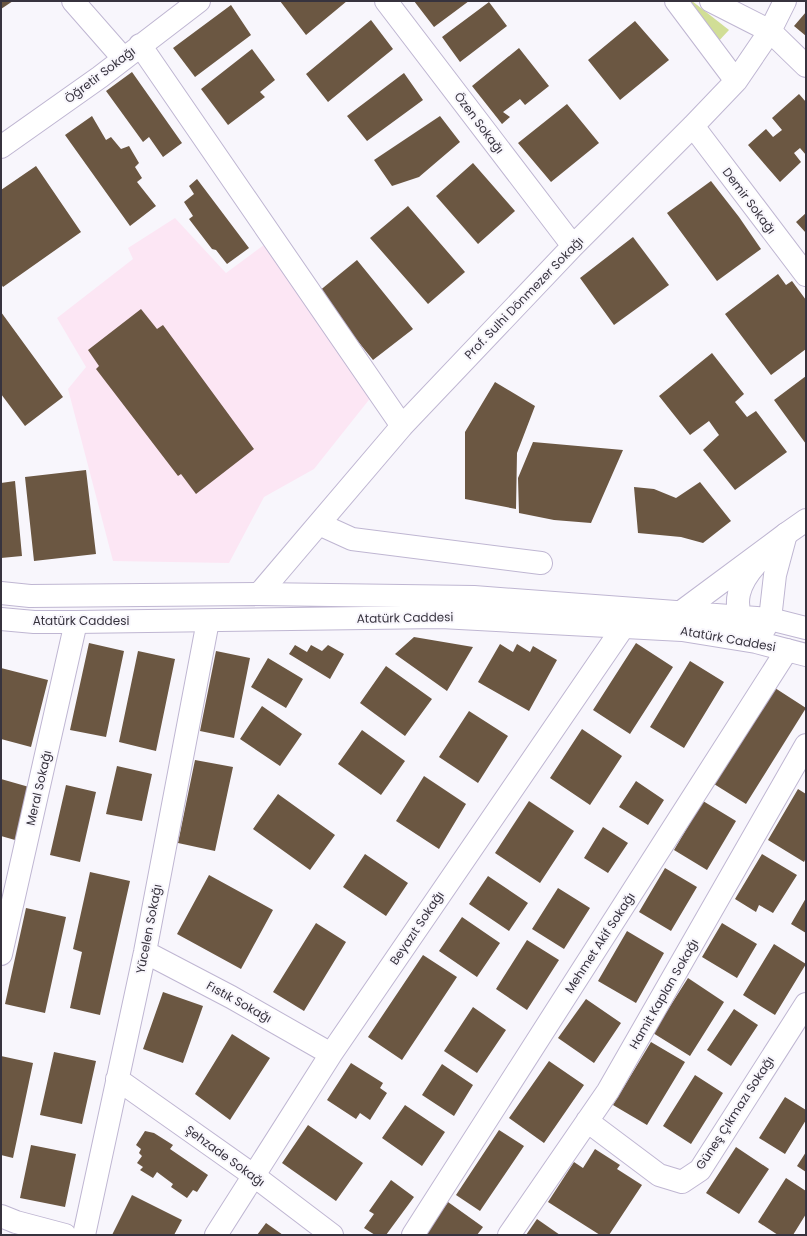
<svg xmlns="http://www.w3.org/2000/svg" width="807" height="1236" font-family="Poppins,sans-serif">
  <rect width="100%" height="100%" fill="#f8f6fc"/>
  <path fill="#fce6f4" d="M175 218 226 273 268 242 372 396 314 469 264 497 229 563 113 561 68 389 86 367 57 318 133 259 128 248Z"/>
  <path fill="#d1de96" d="M692 1 729 30 715 45 688 5Z"/>
  <path fill="#6b5742" d="M1 1H13L1 9Z
    M280 1H347L306 35Z
    M414 1H469L434 27Z
    M489 2 507 26 460 62 442 37Z
    M231 5 251 35 195 77 173 48Z
    M806 12V36L794 26Z
    M371 20 393 49 328 102 306 74Z
    M635 21 669 60 620 100 588 60Z
    M519 48 549 86 525 105 520 99 503 112 510 117 502 124 472 86Z
    M252 49 275 80 260 92 265 97 228 125 201 89Z
    M132 72 182 143 163 157 149 137 143 142 106 91Z
    M404 73 423 100 367 141 347 116Z
    M799 94 806 102V155L800 148 794 153 801 162 780 182 748 145 766 129 773 137 782 130 772 118Z
    M567 104 599 143 551 182 518 143Z
    M92 116 106 140 111 137 121 149 129 146 139 163 135 167 142 178 137 182 156 206 130 226 65 135Z
    M440 116 460 142 419 177 392 186 374 160Z
    M473 163 515 211 478 244 436 196Z
    M36 166 81 232 3 287 1 284V190Z
    M197 179 249 248 227 264 216 250 212 249 189 219 193 216 184 202 194 194 189 186Z
    M711 181 739 217 761 249 717 281 667 213Z
    M408 206 465 272 428 304 370 238Z
    M806 213V233L796 222Z
    M633 237 669 285 614 325 580 278Z
    M357 260 413 329 373 360 318 292Z
    M778 274 786 285 792 281 806 300V349L771 375 725 314Z
    M141 309 157 329 163 325 254 449 196 494 181 474 178 476 96 369 99 366 88 350Z
    M1 312 63 397 25 426 1 394Z
    M712 353 744 394 735 402 747 417 756 411 787 452 735 490 703 450 719 435 709 421 690 435 659 396Z
    M806 376V444L774 400Z
    M495 382 535 406 517 453 516 509 465 499V432Z
    M533 442 623 450 591 523 554 520 519 513 518 478Z
    M86 470 96 554 34 561 25 477Z
    M15 481 22 556 1 558V483Z
    M700 482 731 521 703 543 681 537 638 533 634 487 654 489 676 498Z
    M414 637 473 647 447 691 395 654Z
    M89 643 124 651 106 737 70 730Z
    M636 643 673 667 630 734 593 710Z
    M500 644 513 652 517 644 530 652 533 646 557 660 529 711 478 682Z
    M295 645 307 652 311 645 322 651 328 645 344 654 330 679 289 654Z
    M138 651 175 659 156 751 119 742Z
    M216 651 250 658 234 738 200 731Z
    M268 658 303 679 286 708 251 687Z
    M690 661 724 682 684 748 650 727Z
    M386 666 432 699 405 736 360 703Z
    M1 668 48 680 31 747 1 739Z
    M775 688 806 708 746 804 714 784Z
    M262 706 302 734 280 766 240 739Z
    M469 711 508 736 478 783 439 757Z
    M582 729 622 756 590 805 550 778Z
    M362 730 405 761 381 795 338 764Z
    M195 760 233 767 215 851 178 843Z
    M117 766 152 774 142 821 106 814Z
    M424 776 466 804 439 849 396 821Z
    M1 779 29 787 15 840 1 836Z
    M636 781 664 800 648 825 619 807Z
    M66 785 96 792 80 862 50 855Z
    M798 789 806 794V858L804 862 768 840Z
    M278 794 335 835 310 870 253 829Z
    M529 801 574 831 540 883 495 853Z
    M703 801 736 821 707 870 674 850Z
    M603 827 628 843 608 873 584 858Z
    M365 854 408 883 386 916 343 887Z
    M762 854 797 875 773 913 759 905 756 912 735 899Z
    M665 868 697 887 671 931 639 912Z
    M90 872 130 881 100 1015 70 1008 82 952 73 949Z
    M209 875 273 910 241 969 177 934Z
    M488 876 528 903 509 931 469 904Z
    M558 888 590 908 564 949 532 929Z
    M806 898V933L791 924Z
    M26 908 66 917 45 1013 5 1004Z
    M462 917 500 943 477 977 439 951Z
    M316 923 346 942 304 1011 273 992Z
    M722 923 757 944 737 978 702 957Z
    M627 931 664 953 636 1003 598 981Z
    M527 940 559 960 527 1010 496 989Z
    M774 944 806 964 775 1015 743 995Z
    M423 955 457 977 402 1060 368 1037Z
    M688 978 724 1002 690 1056 653 1033Z
    M163 992 203 1006 183 1063 143 1049Z
    M586 999 621 1023 594 1063 558 1038Z
    M473 1007 506 1030 477 1073 444 1051Z
    M734 1009 758 1025 731 1066 707 1050Z
    M232 1034 270 1058 230 1120 195 1094Z
    M651 1042 685 1062 647 1125 613 1105Z
    M54 1052 96 1061 82 1124 40 1115Z
    M1 1056 33 1063 13 1158 1 1155Z
    M549 1061 584 1085 544 1143 509 1118Z
    M351 1063 383 1083 380 1088 387 1093 370 1120 360 1113 356 1119 327 1100Z
    M442 1064 473 1085 454 1116 422 1095Z
    M695 1075 723 1093 691 1144 663 1126Z
    M785 1097 806 1110V1120L785 1154 759 1138Z
    M405 1105 445 1132 422 1166 382 1138Z
    M308 1125 363 1163 336 1201 282 1163Z
    M499 1130 524 1146 480 1211 456 1195Z
    M145 1131 154 1133 173 1145 170 1149 208 1175 197 1192 193 1190 187 1198 171 1187 173 1184 157 1172 153 1178 140 1170 143 1167 137 1163 142 1156 139 1153 141 1149 136 1145Z
    M31 1145 76 1154 65 1207 20 1198Z
    M736 1147 769 1169 739 1214 706 1193Z
    M595 1149 620 1165 617 1169 642 1185 609 1235H600L548 1202 574 1162 583 1168Z
    M806 1152V1172L797 1166Z
    M786 1178 806 1191V1214L793 1235H778L758 1222Z
    M391 1180 414 1197 386 1235H375L364 1228 374 1214 369 1211Z
    M132 1195 182 1220 174 1235H112Z
    M448 1202 483 1227 477 1235H425Z
    M537 1219 560 1235H526Z
    M266 1223 283 1235H257Z"/>
  <g fill="none" stroke-linecap="round" stroke-linejoin="round">
    <defs>
      <path id="minor" d="M73 1 123 58
        M386 1 573 246
        M676 1 736 81
        M711 1 770 31 806 66
        M140 45 402 426
        M693 126 806 275
        M1 147 100 77 199 1
        M319 524 352 539 541 563
        M786 534 806 520
        M259 594 402 426 573 246 693 126 736 81 770 31 785 1
        M145 952 231 997 331 1054
        M1 954 76 622
        M117 1079 253 1175 332 1235
        M587 1121 659 1175 682 1182 700 1170 806 1004
        M1 1216 16 1222 65 1235
        M84 1235 145 952 208 621
        M216 1235 331 1054 624 626
        M413 1235 787 650
        M509 1235 608 1091 806 745"/>
      <path id="major" d="M1 593 30 596 259 594 474 597 770 619 806 628
        M681 612 786 534
        M1 619 34 622H76L441 617 682 630 756 642 806 655
        M747 629C730 604 739 582 758 562
        M763 631 770 619 775 575 786 534"/>
    </defs>
    <use href="#minor" stroke="#bfb6d2" stroke-width="24"/>
    <use href="#major" stroke="#bfb6d2" stroke-width="24"/>
    <use href="#minor" stroke="#fff" stroke-width="22"/>
    <use href="#major" stroke="#fff" stroke-width="22"/>
  </g>
  <g text-anchor="middle" stroke-width="4" stroke-linejoin="round" paint-order="stroke">
    <g font-size="12" fill="#37333e" stroke="#f8f6fc">
      <text transform="translate(100 75) rotate(-37)" y="4">Öğretir Sokağı</text>
      <text transform="translate(479 123) rotate(53)" y="4">Özen Sokağı</text>
      <text transform="translate(749 201) rotate(53)" y="4">Demir Sokağı</text>
      <text transform="translate(524 298) rotate(-46)" y="4">Prof. Sulhi Dönmezer Sokağı</text>
      <text transform="translate(405 618) rotate(-1)" y="4">Atatürk Caddesi</text>
      <text x="81" y="625">Atatürk Caddesi</text>
      <text transform="translate(728 639) rotate(10)" y="4">Atatürk Caddesi</text>
      <text transform="translate(39 788) rotate(-77)" y="4">Meral Sokağı</text>
      <text transform="translate(417 928) rotate(-56)" y="4">Beyazıt Sokağı</text>
      <text transform="translate(149 929) rotate(-79)" y="4">Yücelen Sokağı</text>
      <text transform="translate(600 943) rotate(-57)" y="4">Mehmet Akif Sokağı</text>
      <text transform="translate(664 994) rotate(-60)" y="4">Hamit Kaplan Sokağı</text>
      <text transform="translate(239 1002) rotate(29)" y="4">Fıstık Sokağı</text>
      <text transform="translate(735 1113) rotate(-57)" y="4">Güneş Çıkmazı Sokağı</text>
      <text transform="translate(225 1156) rotate(36)" y="4">Şehzade Sokağı</text>
    </g>
  </g>
  <rect width="807" height="1236" fill="none" stroke="#37333e" stroke-width="4"/>
</svg>
